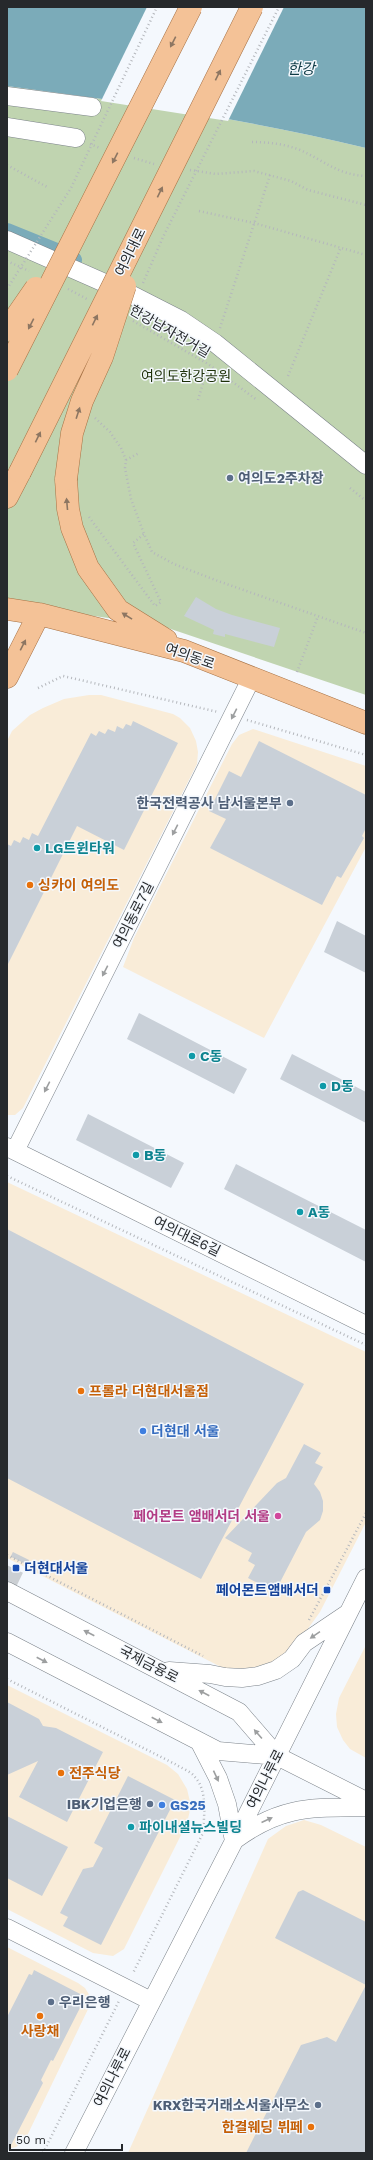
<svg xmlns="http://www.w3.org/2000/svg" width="373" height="2160" font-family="'Work Sans','Noto Sans KR',sans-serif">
  <rect width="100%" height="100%" fill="#f4f8fd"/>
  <path fill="#f9ecd8" d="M89 695H101L173 714 180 718 190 728 196 741 198 752 197 764 23 1108 15 1115H7V741L12 731 30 715 43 708 64 699Z
    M253 729 366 766V847L264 1038 123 967 134 938 232 744 239 735Z
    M7 1182 366 1352V1522L320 1612 294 1648 274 1661 254 1669 223 1668 7 1558Z
    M366 1645V1758L350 1749 343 1740 337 1727 336 1714 339 1698Z
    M7 1685 167 1765 178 1774 187 1789 191 1806 187 1823 124 1949 113 1956 93 1953 7 1909Z
    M304 1820 321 1825 366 1847V2153H128L268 1839 286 1826Z
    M7 1947 78 1983 85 1988 90 1996 91 2003 25 2140 16 2147 7 2149Z"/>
  <path fill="#c0d4b0" d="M7 86C127 102 248 119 366 148V695L159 625 7 604Z"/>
  <path fill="#7babb9" d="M7 7H366V148C248 119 127 102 7 86Z"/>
  <path fill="#f4f8fd" d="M147 7H284L228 121 101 101Z"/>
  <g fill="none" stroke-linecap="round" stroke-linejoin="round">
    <path stroke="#7babb9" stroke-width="16" d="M7 231 54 250 74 260"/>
  </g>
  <path fill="#c9d0d8" d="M196 597 216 609 232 615 280 628 274 647 225 634V637L213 634 214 630 184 616Z
    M133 721 178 743 124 850 77 826 7 966V844L11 846 14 840 20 843 23 837 29 840 32 833 38 836 91 733 96 736 99 731 105 734 108 729 115 732 117 726 123 729 126 724 131 726Z
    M259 741 366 795V828L362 836 364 838 341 878 337 876 322 905 210 848 226 819 209 811 229 771 241 777Z
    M337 921 366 936V973L324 952Z
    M139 1013 247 1069 234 1094 127 1039Z
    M292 1054 366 1092V1123L280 1079Z
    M88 1114 184 1163 171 1188 76 1140Z
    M236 1164 366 1230V1262L224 1189Z
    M7 1229 304 1384 201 1579 7 1478Z
    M304 1444 321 1453 315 1463 323 1467 314 1484 320 1492 323 1501V1511L320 1520 306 1532 275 1592 248 1578 255 1565 248 1561 252 1553 225 1538 277 1483 286 1478Z
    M7 1702 39 1719 43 1726 56 1728 103 1752 67 1822 19 1797 38 1761 7 1775Z
    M128 1776 175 1800 101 1945 63 1926 68 1917 60 1913 83 1869 93 1867 103 1848 94 1843Z
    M7 1816 68 1847 42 1896 7 1878Z
    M303 1890 366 1922V2153H246L301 2045 327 2037 336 2042 366 1985 275 1938 298 1892Z
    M34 1970 84 1996 81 2001 83 2002 53 2061 51 2060 41 2080 43 2083 7 2153V2017L29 1974 32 1975Z"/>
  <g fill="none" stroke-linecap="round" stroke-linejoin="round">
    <path stroke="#cbcfd3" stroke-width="18" stroke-dasharray="18 9" stroke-linecap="butt" d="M7 1585 21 1556"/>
    <defs>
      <path id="minor" d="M7 96 92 107
        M7 127 76 138
        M7 240 132 295 181 320 215 343 366 465
        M7 1147 366 1325
        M15 1151 251 679
        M7 1591 239 1712 277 1756 366 1801
        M7 1642 218 1751 277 1756
        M169 1671 210 1674 225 1677 242 1678 258 1676 276 1670 292 1659 304 1643 347 1614
        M199 1741 218 1778 227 1804 234 1841
        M236 1839C283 1805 312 1808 366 1807
        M7 1928 151 2001
        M74 2153 234 1841 366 1578"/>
      <path id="major" d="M66 479 68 509 72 528 88 568 118 610 166 640
        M7 497 20 472
        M7 609 39 614 184 651 366 723
        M7 677 39 614"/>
    </defs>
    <use href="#minor" stroke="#7c838a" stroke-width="19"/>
    <use href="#major" stroke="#a77245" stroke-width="23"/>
    <path stroke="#b4b7bc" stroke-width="2.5" stroke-dasharray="1 3" stroke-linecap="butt" d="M252 142C268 142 285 144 300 150 325 161 338 175 366 176
      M90 144 100 148
      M134 158 154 164
      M7 165 47 187
      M190 170 216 174 254 171 291 181 308 190 366 205
      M199 211 254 223 366 255
      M7 261 29 271
      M68 289 87 299
      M133 321 208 364 257 400
      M220 328 270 175
      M288 376 341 247
      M198 400 207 370
      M95 418 110 432 121 448 126 460 125 468 131 499 144 534 152 552 174 564 218 581 366 633
      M126 460 139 453
      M350 488 366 501
      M89 517 155 606 161 602 133 543 144 534
      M297 672 318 616
      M38 688 63 676 218 712
      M247 720 366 755
      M7 1176 366 1345
      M7 1555 203 1656
      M309 1620 366 1513
      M7 1679 175 1764C181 1768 190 1771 194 1776 208 1790 204 1815 203 1833L133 1973
      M43 2153 119 2001"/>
    <use href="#minor" stroke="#fff" stroke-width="18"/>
    <use href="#major" stroke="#f4c297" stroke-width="22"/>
    <defs>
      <path id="major-bridge" d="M7 330 36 288
        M7 370 191 7
        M20 472 252 7
        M66 479 72 433 82 401 102 357 125 286"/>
    </defs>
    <use href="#major-bridge" stroke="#a77245" stroke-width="23" stroke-linecap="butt"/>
    <path stroke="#b4b7bc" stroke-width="2.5" stroke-dasharray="1 3" stroke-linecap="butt" d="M143 283 163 237 279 7
      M7 289 71 188 157 7"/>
    <use href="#major-bridge" stroke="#f4c297" stroke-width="22"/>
  </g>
  <defs><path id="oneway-solid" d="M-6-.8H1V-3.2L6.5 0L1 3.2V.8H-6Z"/></defs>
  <g fill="#8d7662">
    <use href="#oneway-solid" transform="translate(173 42) rotate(117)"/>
    <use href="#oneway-solid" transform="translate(218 75) rotate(-64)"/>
    <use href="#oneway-solid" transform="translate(115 158) rotate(117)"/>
    <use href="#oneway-solid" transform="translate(160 192) rotate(-64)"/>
    <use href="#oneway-solid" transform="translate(95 320) rotate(-64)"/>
    <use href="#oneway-solid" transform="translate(31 324) rotate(117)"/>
    <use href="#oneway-solid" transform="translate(78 413) rotate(-72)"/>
    <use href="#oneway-solid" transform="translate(38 437) rotate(-64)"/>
    <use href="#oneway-solid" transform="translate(67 504) rotate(-95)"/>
    <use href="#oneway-solid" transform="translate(127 616) rotate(-148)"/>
    <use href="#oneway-solid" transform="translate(23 645) rotate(-63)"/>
  </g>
  <g fill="#9d9fa0">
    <use href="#oneway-solid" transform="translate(234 714) rotate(117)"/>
    <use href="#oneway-solid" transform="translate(175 830) rotate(117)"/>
    <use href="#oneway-solid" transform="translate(105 971) rotate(117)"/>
    <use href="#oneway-solid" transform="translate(47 1087) rotate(117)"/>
    <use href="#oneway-solid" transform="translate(89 1633) rotate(-153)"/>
    <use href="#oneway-solid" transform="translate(315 1635) rotate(146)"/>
    <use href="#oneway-solid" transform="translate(42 1660) rotate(27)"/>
    <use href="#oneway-solid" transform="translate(204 1693) rotate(-152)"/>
    <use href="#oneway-solid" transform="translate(157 1720) rotate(27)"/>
    <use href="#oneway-solid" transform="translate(258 1734) rotate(-131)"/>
    <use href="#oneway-solid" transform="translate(216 1776) rotate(65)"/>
    <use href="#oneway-solid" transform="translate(267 1820) rotate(-24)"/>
  </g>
  <g fill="#5c6f8a" stroke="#f4f8fd" stroke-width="1.5">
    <circle cx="230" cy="478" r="4"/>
    <circle cx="290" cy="803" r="4"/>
    <circle cx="150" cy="1804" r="4"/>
    <circle cx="51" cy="2002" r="4"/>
    <circle cx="318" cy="2105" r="4"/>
  </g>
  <g fill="#0f9aa8" stroke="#f4f8fd" stroke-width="1.5">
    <circle cx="37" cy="848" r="4"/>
    <circle cx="192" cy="1056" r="4"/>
    <circle cx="323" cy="1086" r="4"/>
    <circle cx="136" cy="1155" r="4"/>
    <circle cx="300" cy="1212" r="4"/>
    <circle cx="131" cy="1827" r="4"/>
  </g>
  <g fill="#e8710a" stroke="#f4f8fd" stroke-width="1.5">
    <circle cx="30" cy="885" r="4"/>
    <circle cx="81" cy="1391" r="4"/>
    <circle cx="61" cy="1773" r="4"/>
    <circle cx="40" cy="2016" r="4"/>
    <circle cx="311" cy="2127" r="4"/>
  </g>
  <g fill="#3f7fe0" stroke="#f4f8fd" stroke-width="1.5">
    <circle cx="143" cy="1431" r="4"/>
    <circle cx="162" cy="1805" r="4"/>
  </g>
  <circle fill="#d1479c" stroke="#f4f8fd" stroke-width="1.5" cx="278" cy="1516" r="4"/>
  <g fill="#1a4fb4" stroke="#f4f8fd" stroke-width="1.5">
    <rect x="12" y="1564" width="8" height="8" rx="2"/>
    <rect x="323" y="1586" width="8" height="8" rx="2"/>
  </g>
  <g text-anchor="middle" stroke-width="3" stroke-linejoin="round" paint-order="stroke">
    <g font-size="14" fill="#26292c" stroke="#f4f8fd">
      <text transform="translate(130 252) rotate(-64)" y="5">여의대로</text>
      <text transform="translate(170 331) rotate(30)" y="5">한강남자전거길</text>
      <text transform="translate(190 656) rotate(19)" y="5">여의동로</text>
      <text transform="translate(133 915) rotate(-63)" y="5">여의동로7길</text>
      <text transform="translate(187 1236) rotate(26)" y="5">여의대로6길</text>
      <text transform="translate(149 1664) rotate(27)" y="5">국제금융로</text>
      <text transform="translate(265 1779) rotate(-63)" y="5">여의나루로</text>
      <text transform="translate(112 2077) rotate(-63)" y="5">여의나루로</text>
    </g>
    <g font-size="14" fill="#1d3008" stroke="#f4f8fd">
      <text x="186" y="381">여의도한강공원</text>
    </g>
    <g font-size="14" font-weight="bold" fill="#4e5e75" stroke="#f4f8fd" text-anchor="end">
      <text x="238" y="483" text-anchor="start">여의도2주차장</text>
      <text x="282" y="808">한국전력공사 남서울본부</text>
      <text x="142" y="1809">IBK기업은행</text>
      <text x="59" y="2007" text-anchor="start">우리은행</text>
      <text x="310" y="2110">KRX한국거래소서울사무소</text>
    </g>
    <g font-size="14" font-weight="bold" fill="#0d838f" stroke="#f4f8fd" text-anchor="start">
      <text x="45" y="853">LG트윈타워</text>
      <text x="200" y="1061">C동</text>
      <text x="331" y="1091">D동</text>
      <text x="144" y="1160">B동</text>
      <text x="308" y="1217">A동</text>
      <text x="139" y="1832">파이내셜뉴스빌딩</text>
    </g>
    <g font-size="14" font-weight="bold" fill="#c56008" stroke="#f4f8fd" text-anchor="start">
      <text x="38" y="890">싱카이 여의도</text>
      <text x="89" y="1396">프롤라 더현대서울점</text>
      <text x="69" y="1778">전주식당</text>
      <text x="40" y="2036" text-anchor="middle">사랑채</text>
      <text x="303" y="2132" text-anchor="end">한결웨딩 뷔페</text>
    </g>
    <g font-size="14" font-weight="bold" fill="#366cbe" stroke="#f4f8fd" text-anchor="start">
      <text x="151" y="1436">더현대 서울</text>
      <text x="170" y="1810">GS25</text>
    </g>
    <g font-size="14" font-weight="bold" fill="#b23c85" stroke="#f4f8fd" text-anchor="end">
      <text x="270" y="1521">페어몬트 앰배서더 서울</text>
    </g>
    <g font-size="14" font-weight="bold" fill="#164399" stroke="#f4f8fd" text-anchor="start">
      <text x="24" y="1573">더현대서울</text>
      <text x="319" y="1595" text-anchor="end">페어몬트앰배서더</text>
    </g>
    <g font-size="15" font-style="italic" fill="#103c47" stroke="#f4f8fd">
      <text x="301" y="74">한강</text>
    </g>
  </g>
  <rect width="373" height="2160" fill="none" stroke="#26292c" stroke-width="16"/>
  <path d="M10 2144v6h112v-6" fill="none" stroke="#26292c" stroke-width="2"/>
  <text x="16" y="2144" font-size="12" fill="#26292c" stroke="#f4f8fd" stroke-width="3" paint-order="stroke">50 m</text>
</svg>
